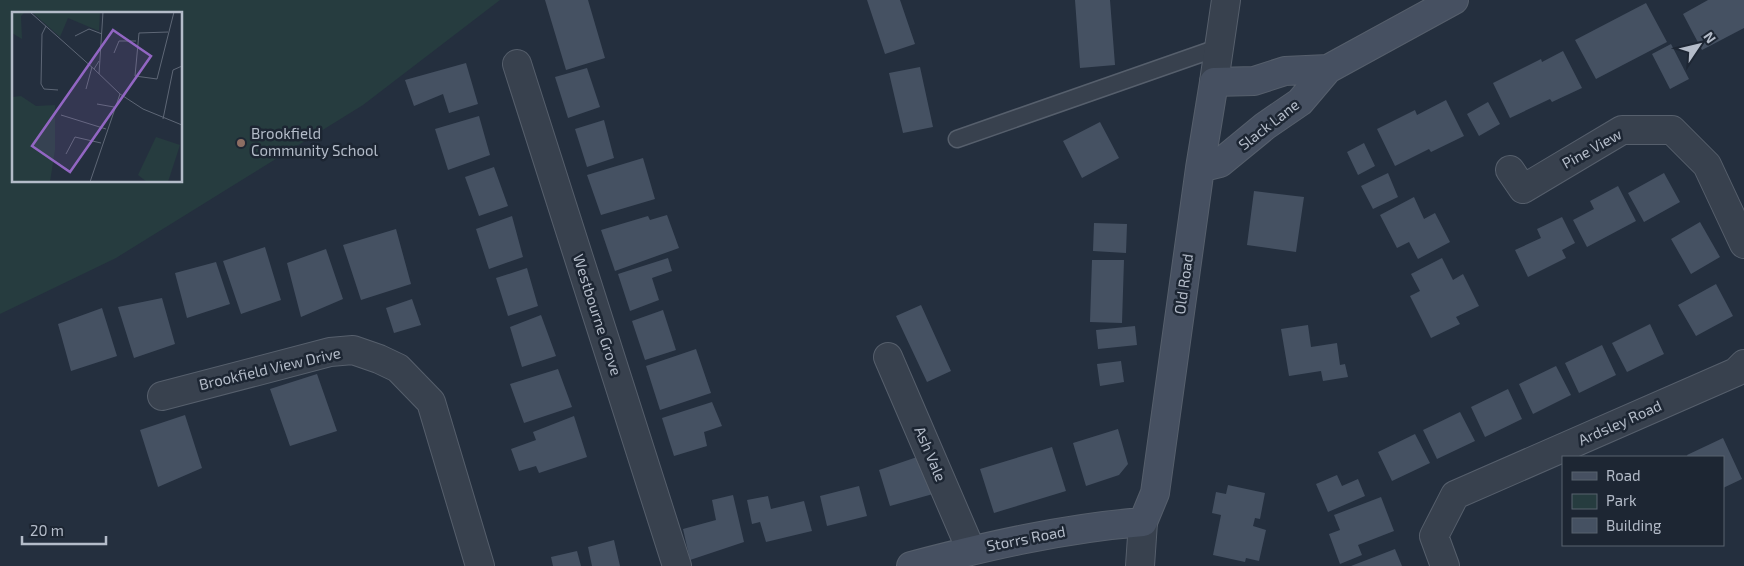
<svg xmlns="http://www.w3.org/2000/svg" width="1744" height="566" font-family="'Exo 2',sans-serif">
  <rect width="100%" height="100%" fill="#242f3e"/>
  <path fill="#263c3f" fill-rule="evenodd" d="M0 0H500L363 105 116 258 0 314ZM14 14H181V181H14Z"/>
  <path fill="#455162" d="M545 0H588L605 58 566 70Z
    M867 0H900L915 44 885 54Z
    M1075 0H1110L1115 65 1080 68Z
    M1708 0H1744V28L1702 50 1683 14Z
    M1646 3 1667 42 1596 79 1575 40Z
    M1671 44 1689 79 1670 89 1652 54Z
    M1563 51 1582 88 1552 102 1550 99 1510 118 1493 83 1541 59 1542 62Z
    M466 63 478 104 449 113 443 94 414 106 405 80Z
    M920 67 933 127 903 133 889 73Z
    M587 68 600 107 568 118 555 77Z
    M1446 100 1464 136 1431 152 1429 149 1395 166 1377 129 1415 110 1417 115Z
    M1488 102 1500 124 1479 136 1467 114Z
    M479 116 490 155 448 170 435 129Z
    M604 120 614 158 587 167 575 129Z
    M1100 122 1119 158 1082 178 1063 141Z
    M1364 143 1375 166 1358 175 1347 152Z
    M643 158 655 199 601 215 587 175Z
    M494 167 508 206 479 216 465 177Z
    M1388 173 1398 197 1373 209 1361 186Z
    M1664 173 1680 202 1644 222 1628 193Z
    M1618 186 1636 221 1587 247 1573 220 1594 209 1590 201Z
    M1254 191 1304 197 1296 252 1247 245Z
    M1414 197 1424 219 1435 213 1450 242 1418 259 1409 242 1397 248 1380 215Z
    M667 215 679 248 615 271 601 230 648 216 650 220Z
    M512 216 523 257 489 269 476 229Z
    M1562 217 1575 243 1562 250 1566 258 1528 277 1515 250 1541 238 1537 229Z
    M1700 222 1720 257 1691 274 1671 239Z
    M1094 223 1127 224 1126 253 1093 251Z
    M396 229 411 284 361 300 343 245Z
    M265 247 281 300 241 314 223 261Z
    M326 249 343 299 301 317 287 263Z
    M668 258 672 271 652 278 659 300 630 311 618 274Z
    M1442 258 1453 280 1463 274 1479 306 1456 317 1460 324 1431 338 1410 296 1420 291 1411 274Z
    M1092 260H1124L1122 323 1090 322Z
    M216 262 230 304 187 318 175 273Z
    M527 268 538 306 508 316 496 278Z
    M1716 284 1733 316 1696 336 1678 305Z
    M162 298 175 344 134 358 118 307Z
    M412 299 421 325 394 333 386 308Z
    M921 305 951 371 927 382 896 316Z
    M102 308 117 356 71 371 58 324Z
    M663 310 676 350 645 360 632 321Z
    M541 315 556 356 522 367 510 327Z
    M1650 324 1664 354 1627 372 1612 343Z
    M1308 325 1311 347 1337 343 1340 365 1345 364 1348 377 1323 381 1321 371 1289 376 1281 329Z
    M1135 326 1137 345 1098 349 1096 330Z
    M1602 345 1616 375 1579 393 1565 363Z
    M696 349 711 393 660 410 646 366Z
    M1121 361 1124 382 1100 386 1097 364Z
    M1556 366 1571 395 1533 414 1519 384Z
    M558 369 572 407 524 423 510 384Z
    M317 374 337 431 290 446 270 389Z
    M1508 389 1522 419 1485 437 1471 407Z
    M712 402 722 426 704 432 707 446 674 456 662 418Z
    M1460 412 1475 441 1437 459 1423 430Z
    M185 415 202 468 158 487 140 430Z
    M574 416 587 457 539 473 536 466 519 471 511 449 536 440 533 432Z
    M1118 429 1128 464 1119 475 1086 486 1073 443Z
    M1415 434 1430 463 1392 481 1378 452Z
    M1723 438 1742 479 1723 488V457H1688L1687 455Z
    M1052 447 1066 491 994 513 980 469Z
    M920 456 933 494 890 506 879 470Z
    M1337 475 1342 486 1358 479 1365 496 1328 512 1316 484Z
    M1228 485 1265 493 1260 519 1255 518 1253 526 1266 530 1259 561 1246 558 1245 562 1213 555 1221 515 1212 513 1216 492 1226 494Z
    M859 486 867 516 827 526 820 496Z
    M733 495 744 542 690 560 683 529 716 520 712 500Z
    M768 496 771 509 804 501 812 531 766 542 760 522 752 524 747 500Z
    M1381 497 1394 531 1358 545 1362 555 1340 564 1329 534 1340 530 1334 515Z
    M614 540 620 566H592L588 547Z
    M1395 549 1402 566H1351Z
    M577 551 581 566H553L551 557Z"/>
  <g fill="none" stroke-linecap="round" stroke-linejoin="round">
    <defs>
      <path id="service" d="M957 139 1220 47"/>
      <path id="minor" d="M517 64 677 566
        M1510 170 1523 189 1622 130H1672L1707 165 1744 244
        M888 357 971 550
        M162 396 330 352 353 350 379 359 398 368 431 402 480 566
        M1445 566 1434 536 1455 495 1736 372 1744 364"/>
      <path id="tertiary" d="M1214 82 1226 0
        M1140 566 1143 522"/>
      <path id="secondary" d="M1200 168 1220 163 1265 126 1300 102 1328 69 1454 0
        M911 566C987 546 1065 528 1143 522L1155 493 1200 168 1214 82 1254 81 1285 71 1328 69"/>
    </defs>
    <use href="#service" stroke="#565f6c" stroke-width="19"/>
    <use href="#minor" stroke="#565f6c" stroke-width="30"/>
    <use href="#tertiary" stroke="#565f6c" stroke-width="30"/>
    <use href="#secondary" stroke="#565f6c" stroke-width="30"/>
    <use href="#service" stroke="#38414e" stroke-width="16"/>
    <use href="#minor" stroke="#38414e" stroke-width="28"/>
    <use href="#tertiary" stroke="#38414e" stroke-width="28"/>
    <use href="#secondary" stroke="#465061" stroke-width="28"/>
  </g>
  <circle fill="#8d6e63" stroke="#1d2633" stroke-width="2" cx="241" cy="143" r="5"/>
  <g text-anchor="middle" stroke-width="5" stroke-linejoin="round" paint-order="stroke">
    <g font-size="15" fill="#b4bcc9" stroke="#1d2633">
      <text transform="translate(1269 125) rotate(-38)" y="5">Slack Lane</text>
      <text transform="translate(1592 149) rotate(-29)" y="5">Pine View</text>
      <text transform="translate(1184 284) rotate(-82)" y="5">Old Road</text>
      <text transform="translate(597 315) rotate(72)" y="5">Westbourne Grove</text>
      <text transform="translate(270 369) rotate(-13)" y="5">Brookfield View Drive</text>
      <text transform="translate(1620 423) rotate(-24)" y="5">Ardsley Road</text>
      <text transform="translate(930 454) rotate(67)" y="5">Ash Vale</text>
      <text transform="translate(1026 539) rotate(-11)" y="5">Storrs Road</text>
    </g>
    <g font-size="15" fill="#b4bcc9" stroke="#1d2633" text-anchor="start">
      <text x="251" y="139">Brookfield<tspan x="251" dy="17">Community School</tspan></text>
    </g>
  </g>
  <g transform="translate(12 12)">
    <rect width="170" height="170" fill="#242f3e"/>
    <path d="M0 0H13L9 4 10 27 0 21ZM20 0H88L87 19 56 6 48 25ZM9 84 24 94 43 93V138L38 170H0V85ZM144 125 168 133 156 170H135L126 163Z" fill="#263c3f"/>
    <path fill="none" stroke="#5e6776" stroke-width="1" d="M18 0 82 57M34 14 30 22 29 72 32 77 46 78M156 20 127 21 123 64 145 67 162 0M63 24 77 17 90 22M102 41 107 29H124M87 62 91 0M74 77 80 55M108 82 131 97 170 113M85 92 102 95M49 103 94 117M151 107 161 58 170 54M54 142 63 125 89 131M78 170 108 82 82 57 87 49"/>
    <path fill="#9266c3" fill-opacity="0.15" stroke="#9266c3" stroke-width="2.5" d="M101 18 139 44 58 160 20 134Z"/>
    <rect width="170" height="170" fill="none" stroke="#b4bcc9" stroke-width="2.5"/>
  </g>
  <rect x="1562" y="456" width="162" height="90" fill="#1d2633" stroke="#59626f"/>
  <rect x="1572" y="472" width="25" height="8" fill="#465061" stroke="#59626f"/>
  <text x="1606" y="481" font-size="15" fill="#b4bcc9">Road</text>
  <rect x="1572" y="494" width="25" height="15" fill="#263c3f" stroke="#59626f"/>
  <text x="1606" y="506" font-size="15" fill="#b4bcc9">Park</text>
  <rect x="1572" y="518" width="25" height="15" fill="#455162" stroke="#59626f"/>
  <text x="1606" y="531" font-size="15" fill="#b4bcc9">Building</text>
  <g transform="translate(1699 45) rotate(55)" stroke="#1d2633" stroke-width="4" paint-order="stroke">
  <path d="M0-4L9 19L0 12L-9 19Z" fill="#b4bcc9"/>
  <text y="-8" font-size="14" font-weight="bold" text-anchor="middle" fill="#b4bcc9">N</text>
  </g>
  <path d="M22 536v8h84v-8" fill="none" stroke="#b4bcc9" stroke-width="2.5"/>
  <text x="30" y="536" font-size="15" fill="#b4bcc9" stroke="#1d2633" stroke-width="4" paint-order="stroke">20 m</text>
</svg>
